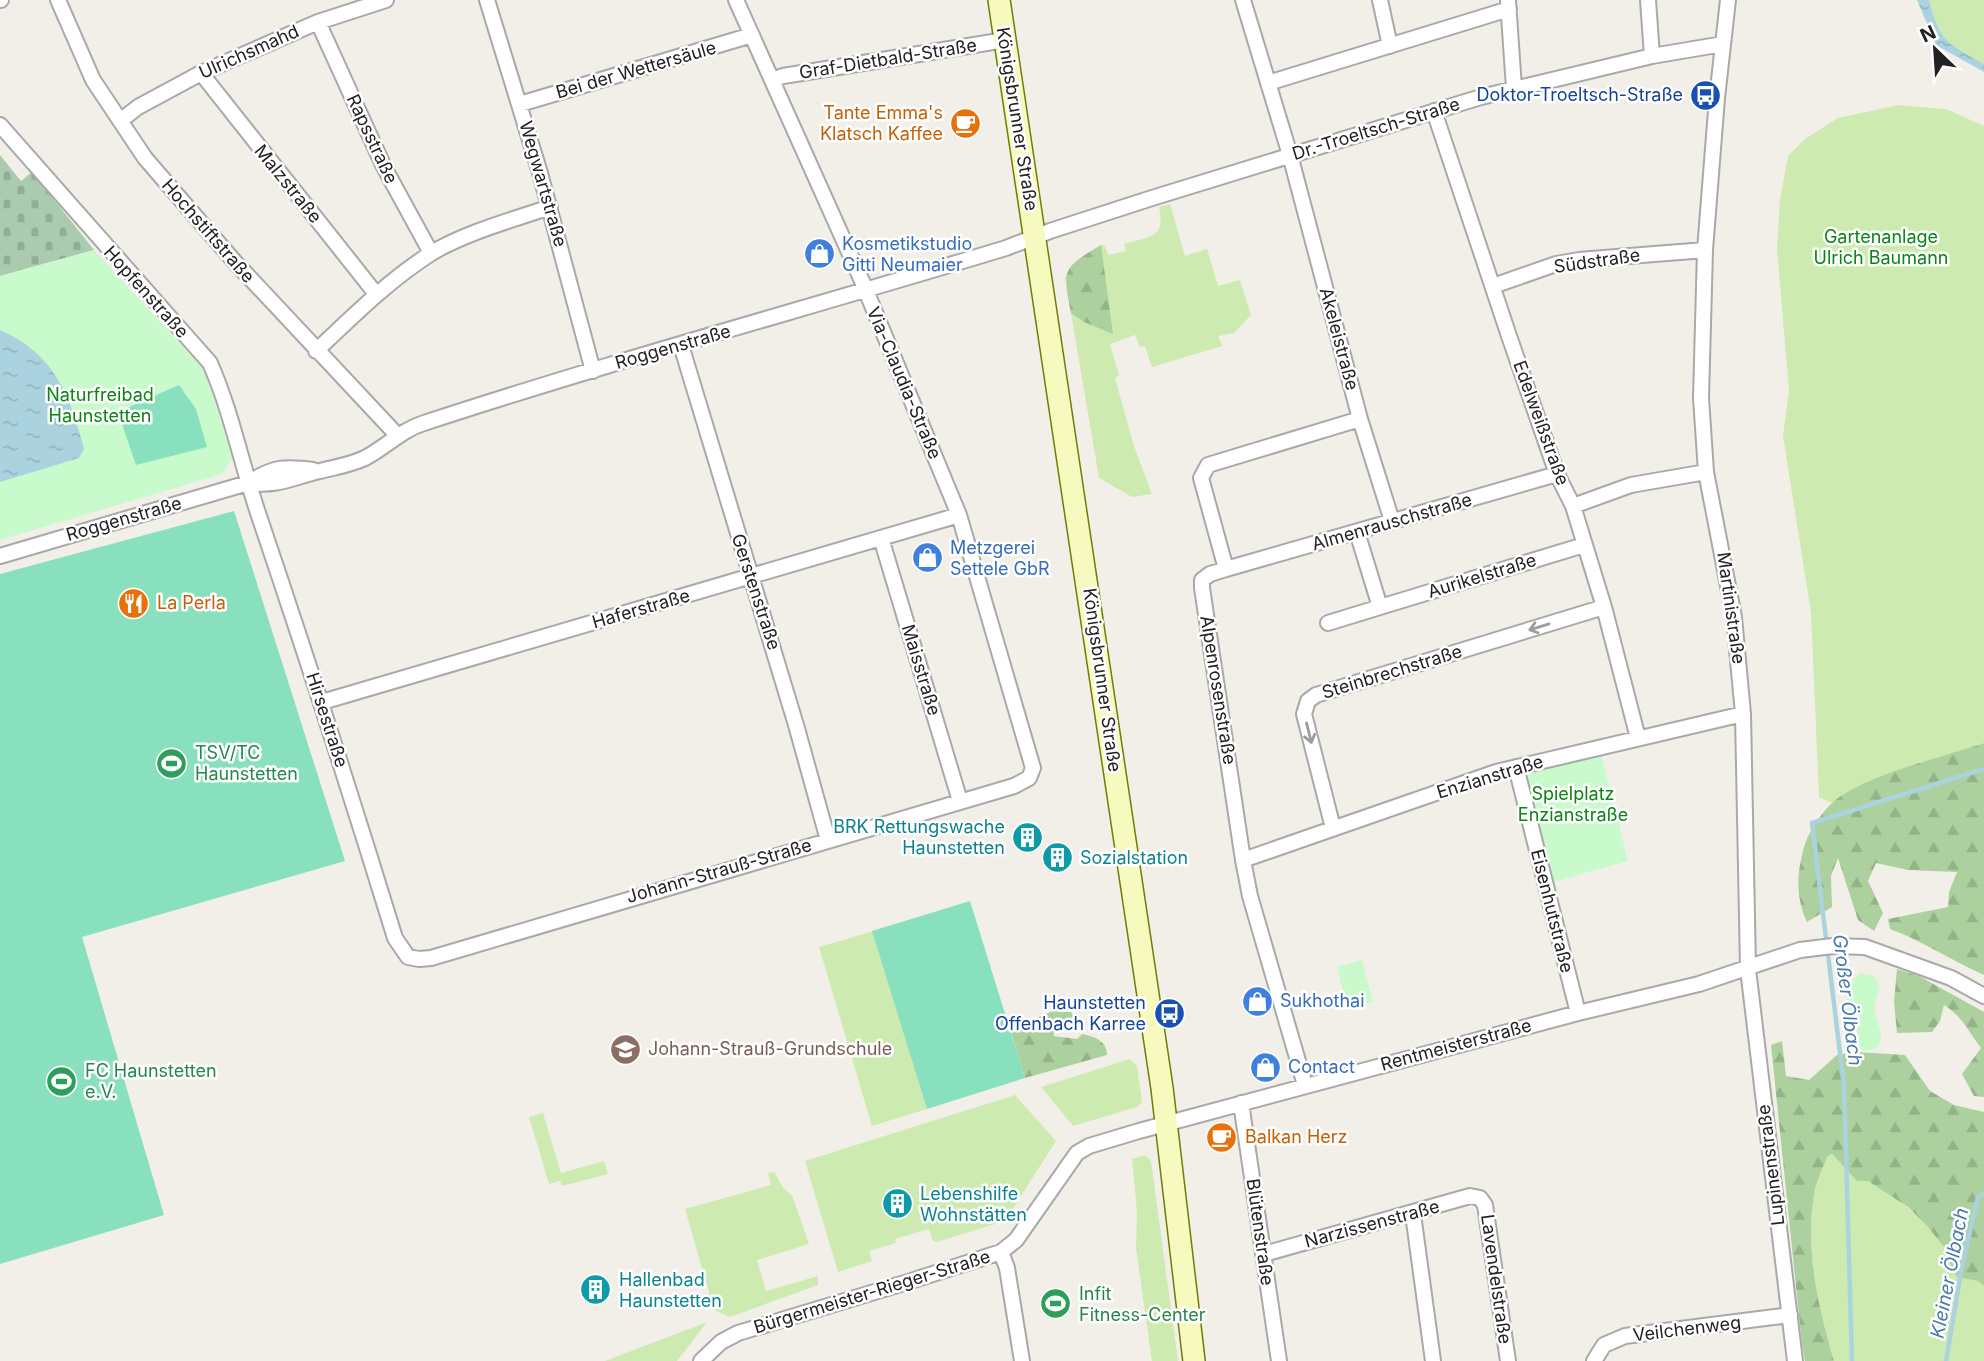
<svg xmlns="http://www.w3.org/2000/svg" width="1984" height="1361" font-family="Inter,sans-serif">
  <defs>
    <pattern id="forest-firs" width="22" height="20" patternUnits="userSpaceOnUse" patternTransform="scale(1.75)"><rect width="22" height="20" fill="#add19e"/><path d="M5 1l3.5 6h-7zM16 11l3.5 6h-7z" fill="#95b388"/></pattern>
    <pattern id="cemetery-stones" width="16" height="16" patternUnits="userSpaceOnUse" patternTransform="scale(1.75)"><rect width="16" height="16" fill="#aacbaf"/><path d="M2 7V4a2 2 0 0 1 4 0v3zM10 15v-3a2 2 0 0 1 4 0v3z" fill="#92ae96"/></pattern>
    <pattern id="water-ripples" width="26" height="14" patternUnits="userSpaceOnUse" patternTransform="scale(1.75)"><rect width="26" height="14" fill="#aad3df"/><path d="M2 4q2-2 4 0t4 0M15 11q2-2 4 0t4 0" fill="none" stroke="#92b5bf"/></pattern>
  </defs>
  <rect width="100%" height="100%" fill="#f2efe9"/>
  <path fill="#cdebb0" d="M1929 0H1984V64C1947 43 1940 42 1929 0Z
    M1899 105 1946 109 1984 126V743L1861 786 1831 803 1819 797 1811 613 1783 436 1789 390 1777 249 1780 199 1788 156 1805 139 1838 118Z
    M1170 204 1185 256 1207 249 1218 286 1240 280 1251 315 1234 333 1218 336 1222 346 1152 367 1145 346 1140 347 1135 335 1110 344 1119 375 1115 378 1134 446 1152 494 1132 497 1099 478 1065 278C1073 261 1086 255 1101 245H1104L1109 255 1126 251 1124 244C1150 236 1166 239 1159 207Z
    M874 931 927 1109 872 1126 819 947Z
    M1130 1059 1137 1066 1142 1102 1137 1107 1073 1126 1041 1087Z
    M1015 1095 1056 1141 1005 1221 937 1242 933 1241 929 1229 895 1239 896 1243 869 1251 872 1261 838 1272 805 1161Z
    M543 1113 561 1173 604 1161 608 1174 562 1186 560 1181 549 1184 529 1117Z
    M1832 1154 1857 1181C1859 1181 1867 1180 1868 1181 1889 1188 1937 1232 1948 1251 1951 1258 1951 1267 1957 1277L1978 1281 1984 1286V1361H1834C1818 1306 1805 1251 1814 1194 1816 1181 1823 1169 1827 1157Z
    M1145 1155 1151 1161 1178 1361H1152L1136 1248 1137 1212 1132 1159Z
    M774 1172 784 1189 792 1195 809 1244 757 1260 766 1291 818 1276V1285L730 1317 714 1310 685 1209 771 1185 768 1173Z
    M707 1322 677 1361H605Z"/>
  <path fill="url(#forest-firs)" d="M1101 245 1113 334 1084 322 1071 313C1063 269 1061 269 1101 245Z
    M1984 743V975C1952 961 1923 941 1890 929L1888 919 1948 907 1949 892 1957 872 1908 870 1876 863 1868 881 1883 913 1874 931 1858 920 1838 858 1831 876 1832 907 1807 922C1798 902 1796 882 1801 860 1804 839 1816 819 1831 804 1858 777 1946 756 1984 743Z
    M1897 969 1919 976 1984 1012V1097L1974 1096 1962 1074 1981 1048C1968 1031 1962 1016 1944 1005L1940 1021 1932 1032 1897 1033 1894 1002Z
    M1053 1011 1071 1012 1076 1020 1072 1025 1062 1024 1053 1028 1054 1036 1077 1039 1082 1034C1094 1036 1107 1041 1107 1055L1025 1078 1010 1029Z
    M1782 1041 1786 1076 1809 1080 1837 1055 1856 1052 1905 1055 1930 1091 1954 1105 1984 1112V1286L1978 1281 1957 1277 1950 1264 1949 1253 1928 1227 1908 1207 1868 1181H1857L1832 1154 1827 1157C1823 1169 1816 1181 1814 1194 1805 1251 1818 1306 1834 1361H1805L1802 1345 1771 1045Z"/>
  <path fill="url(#cemetery-stones)" d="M0 155 21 181 32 172 94 250 0 276Z"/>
  <path fill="#c8facc" d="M94 250 204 370 233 457 222 474 0 540V276Z
    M1600 751 1628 861 1554 882 1527 782 1528 770Z
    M1362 960 1373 1002 1348 1009 1337 967Z
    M1860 973 1874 976 1880 985C1879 994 1873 1002 1875 1011 1876 1021 1885 1034 1879 1044 1876 1049 1866 1054 1861 1048 1857 1045 1858 1037 1857 1033 1850 1010 1836 993 1860 973Z"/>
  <path fill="#88e0be" d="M179 385 196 409 207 447 136 465 118 412Z
    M234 511 345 861 82 937 164 1215 0 1264V574Z
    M970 901 1025 1078 927 1109 872 931Z"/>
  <path fill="url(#water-ripples)" d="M1917 0H1929C1940 42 1947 43 1984 64V72L1936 45Z
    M0 330C54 353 70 395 84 449L79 458 0 482Z"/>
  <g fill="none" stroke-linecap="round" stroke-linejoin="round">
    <path stroke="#aad3df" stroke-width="4.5" d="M1852 1361 1844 1086 1812 823 1984 769
      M1946 1361 1962 1266 1978 1197 1984 1194"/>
    <defs>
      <path id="street" d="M0 0H1
        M58 0 93 80 145 158 234 261 397 435
        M487 0 540 173 593 371
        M1243 0 1290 155 1360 419 1392 521
        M1380 0 1390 46
        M1648 0 1652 56
        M1728 0 1717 98 1705 250 1701 398 1706 472 1734 617 1743 714 1748 969 1795 1361
        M1508 1 1514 88
        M318 22 384 167 431 253
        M201 73 376 294
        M772 80 783 76 1005 40
        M1268 83 1509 9
        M520 104 752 35
        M1434 111 1509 336 1557 474 1573 506 1604 607 1638 738
        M120 121 138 107 201 73 318 22 386 0
        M0 125 210 363C232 413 242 467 260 519 307 658 352 798 395 938L408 957 419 959 431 958 1014 786 1029 778 1033 768 959 515 862 281 736 0
        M1493 286 1556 264 1579 260 1705 250
        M681 345 796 725 828 840
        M316 351C352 317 388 281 430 254 464 233 512 220 550 207
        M248 483C281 486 290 478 320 471 336 467 350 465 365 458 386 447 401 430 424 423 616 360 812 307 1006 248L1050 231 1152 198 1481 97 1652 56 1723 44
        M1573 506 1631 485 1706 472
        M1357 532 1380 607 1584 545
        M881 538 960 801
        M0 556 248 483C273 467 284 466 313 470
        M1226 569 1557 474
        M1328 623 1380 607
        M322 702 959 515
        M1516 767 1578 1013
        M1333 828 1304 714 1308 701 1316 695 1604 607
        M1243 860 1496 772 1743 714
        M1305 1085 1250 896 1243 860 1202 588V580L1210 574 1226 569 1201 478 1208 465 1360 419
        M1241 1103 1279 1361
        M1413 1214 1433 1361
        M1001 1252 1007 1268 1022 1361
        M1264 1254 1470 1196 1480 1198 1485 1205 1508 1361
        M701 1361 721 1342 738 1333 911 1281 1001 1252 1016 1240 1077 1153 1089 1146 1139 1131 1578 1013 1699 984 1800 950 1833 946 1865 947 1951 978 1984 996
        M1594 1361 1604 1345 1625 1336 1790 1315"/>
      <path id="secondary" d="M999 0 1162 1088 1194 1361"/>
    </defs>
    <use href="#street" stroke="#a9a9a9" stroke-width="18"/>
    <use href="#secondary" stroke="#707d05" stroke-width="24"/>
    <use href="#street" stroke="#fff" stroke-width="14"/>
    <use href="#secondary" stroke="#f7fabf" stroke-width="21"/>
  </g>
  <defs><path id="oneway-shaft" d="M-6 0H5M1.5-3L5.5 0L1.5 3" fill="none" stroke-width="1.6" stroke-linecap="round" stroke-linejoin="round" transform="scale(1.75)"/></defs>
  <g stroke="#9c9c9c">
    <use href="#oneway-shaft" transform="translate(1539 627) rotate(163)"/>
    <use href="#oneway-shaft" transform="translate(1309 733) rotate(76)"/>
  </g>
  <defs>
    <symbol id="bus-disc" viewBox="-11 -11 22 22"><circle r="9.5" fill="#1a4fb4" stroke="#fff"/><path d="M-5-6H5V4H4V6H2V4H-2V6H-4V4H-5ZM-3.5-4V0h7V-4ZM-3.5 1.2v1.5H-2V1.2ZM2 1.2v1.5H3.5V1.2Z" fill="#fff"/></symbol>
    <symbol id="cafe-disc" viewBox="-11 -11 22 22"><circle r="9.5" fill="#e8710a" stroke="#fff"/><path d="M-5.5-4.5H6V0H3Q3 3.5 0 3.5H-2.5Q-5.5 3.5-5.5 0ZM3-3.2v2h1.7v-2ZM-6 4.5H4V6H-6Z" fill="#fff"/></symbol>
    <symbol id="shop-disc" viewBox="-11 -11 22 22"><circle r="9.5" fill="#3f7fe0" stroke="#fff"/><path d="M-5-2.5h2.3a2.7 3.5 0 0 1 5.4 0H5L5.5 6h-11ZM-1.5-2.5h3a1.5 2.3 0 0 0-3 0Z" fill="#fff"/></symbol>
    <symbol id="restaurant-disc" viewBox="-11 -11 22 22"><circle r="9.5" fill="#e8710a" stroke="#fff"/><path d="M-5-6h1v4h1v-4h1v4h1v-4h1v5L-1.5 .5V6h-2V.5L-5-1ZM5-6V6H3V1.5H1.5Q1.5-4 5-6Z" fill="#fff"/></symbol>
    <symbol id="stadium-disc" viewBox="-11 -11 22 22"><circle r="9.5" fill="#2e9e5b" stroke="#fff"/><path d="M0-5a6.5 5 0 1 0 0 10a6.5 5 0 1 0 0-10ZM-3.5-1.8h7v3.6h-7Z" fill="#fff"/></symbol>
    <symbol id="building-disc" viewBox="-11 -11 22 22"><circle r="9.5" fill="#0f9aa8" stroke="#fff"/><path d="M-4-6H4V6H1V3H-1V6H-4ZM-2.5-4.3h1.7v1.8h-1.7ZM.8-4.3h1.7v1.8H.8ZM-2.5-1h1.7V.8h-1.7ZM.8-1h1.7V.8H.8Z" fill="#fff"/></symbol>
    <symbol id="school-disc" viewBox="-11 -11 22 22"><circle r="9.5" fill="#8d6e63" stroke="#fff"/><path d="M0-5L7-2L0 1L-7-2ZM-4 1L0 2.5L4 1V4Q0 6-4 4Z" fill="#fff"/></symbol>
  </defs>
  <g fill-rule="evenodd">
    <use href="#bus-disc" x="1688" y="78" width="35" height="35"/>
    <use href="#cafe-disc" x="948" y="106" width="35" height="35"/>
    <use href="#shop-disc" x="802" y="236" width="35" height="35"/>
    <use href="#shop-disc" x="910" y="540" width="35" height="35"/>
    <use href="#restaurant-disc" x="116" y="586" width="35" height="35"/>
    <use href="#stadium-disc" x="154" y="746" width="35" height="35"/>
    <use href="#building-disc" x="1010" y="820" width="35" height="35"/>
    <use href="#building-disc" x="1040" y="840" width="35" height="35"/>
    <use href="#shop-disc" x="1240" y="984" width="35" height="35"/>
    <use href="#bus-disc" x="1152" y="996" width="35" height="35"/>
    <use href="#school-disc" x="608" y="1032" width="35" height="35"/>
    <use href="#shop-disc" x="1248" y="1050" width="35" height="35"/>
    <use href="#stadium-disc" x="44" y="1064" width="35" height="35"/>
    <use href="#cafe-disc" x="1204" y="1120" width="35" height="35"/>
    <use href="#building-disc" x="880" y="1186" width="35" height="35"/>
    <use href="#building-disc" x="578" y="1272" width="35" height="35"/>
    <use href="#stadium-disc" x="1038" y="1286" width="35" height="35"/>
  </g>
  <g text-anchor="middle" stroke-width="5" stroke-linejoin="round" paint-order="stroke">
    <g font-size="18" fill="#222" stroke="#fff">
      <text transform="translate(249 52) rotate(-24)" y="6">Ulrichsmahd</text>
      <text transform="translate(888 59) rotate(-9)" y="6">Graf-Dietbald-Straße</text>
      <text transform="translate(636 70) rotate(-16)" y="6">Bei der Wettersäule</text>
      <text transform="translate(1017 119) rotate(81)" y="6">Königsbrunner Straße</text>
      <text transform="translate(1376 129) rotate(-17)" y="6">Dr.-Troeltsch-Straße</text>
      <text transform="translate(372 139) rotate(65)" y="6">Rapsstraße</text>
      <text transform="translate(288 184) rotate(51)" y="6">Malzstraße</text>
      <text transform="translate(543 184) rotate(74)" y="6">Wegwartstraße</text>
      <text transform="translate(208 231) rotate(49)" y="6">Hochstiftstraße</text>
      <text transform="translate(1597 261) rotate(-8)" y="6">Südstraße</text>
      <text transform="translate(146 292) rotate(48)" y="6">Hopfenstraße</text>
      <text transform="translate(1339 339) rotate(75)" y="6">Akeleistraße</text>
      <text transform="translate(673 347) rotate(-16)" y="6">Roggenstraße</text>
      <text transform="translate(904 383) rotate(67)" y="6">Via-Claudia-Straße</text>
      <text transform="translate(1541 423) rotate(70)" y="6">Edelweißstraße</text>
      <text transform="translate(124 519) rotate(-16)" y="6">Roggenstraße</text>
      <text transform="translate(1392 522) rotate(-16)" y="6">Almenrauschstraße</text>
      <text transform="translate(1482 576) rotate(-17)" y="6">Aurikelstraße</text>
      <text transform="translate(756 592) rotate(72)" y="6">Gerstenstraße</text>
      <text transform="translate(1731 608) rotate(82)" y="6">Martinistraße</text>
      <text transform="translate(641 609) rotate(-16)" y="6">Haferstraße</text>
      <text transform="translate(921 670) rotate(73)" y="6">Maisstraße</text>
      <text transform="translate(1392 672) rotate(-17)" y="6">Steinbrechstraße</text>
      <text transform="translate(1102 680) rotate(82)" y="6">Königsbrunner Straße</text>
      <text transform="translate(1218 690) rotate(81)" y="6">Alpenrosenstraße</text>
      <text transform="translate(327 720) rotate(72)" y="6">Hirsestraße</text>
      <text transform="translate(1490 777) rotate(-17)" y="6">Enzianstraße</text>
      <text transform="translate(719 871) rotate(-16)" y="6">Johann-Strauß-Straße</text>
      <text transform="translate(1552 911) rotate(76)" y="6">Eisenhutstraße</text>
      <text transform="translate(1456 1045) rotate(-15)" y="6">Rentmeisterstraße</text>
      <text transform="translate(1771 1165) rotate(-97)" y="6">Lupinenstraße</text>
      <text transform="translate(1372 1224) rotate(-15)" y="6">Narzissenstraße</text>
      <text transform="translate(1260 1232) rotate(82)" y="6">Blütenstraße</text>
      <text transform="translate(1496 1279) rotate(82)" y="6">Lavendelstraße</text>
      <text transform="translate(872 1292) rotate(-17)" y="6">Bürgermeister-Rieger-Straße</text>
      <text transform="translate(1687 1329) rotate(-7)" y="6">Veilchenweg</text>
    </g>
    <g font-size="18" fill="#164399" stroke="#fff" text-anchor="end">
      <text x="1683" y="101">Doktor-Troeltsch-Straße</text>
      <text x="1146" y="1009">Haunstetten<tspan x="1146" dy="21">Offenbach Karree</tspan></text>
    </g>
    <g font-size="18" fill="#c56008" stroke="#fff" text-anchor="start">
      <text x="943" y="119" text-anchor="end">Tante Emma's<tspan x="943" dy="21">Klatsch Kaffee</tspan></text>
      <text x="157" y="609">La Perla</text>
      <text x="1245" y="1143">Balkan Herz</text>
    </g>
    <g font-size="18" fill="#0c8416" stroke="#fff">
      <text x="1881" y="243">Gartenanlage<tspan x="1881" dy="21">Ulrich Baumann</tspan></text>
      <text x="100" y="401">Naturfreibad<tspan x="100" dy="21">Haunstetten</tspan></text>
      <text x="1573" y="800">Spielplatz<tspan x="1573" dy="21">Enzianstraße</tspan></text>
    </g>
    <g font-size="18" fill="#366cbe" stroke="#fff" text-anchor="start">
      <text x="842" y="250">Kosmetikstudio<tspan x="842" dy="21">Gitti Neumaier</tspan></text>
      <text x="950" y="554">Metzgerei<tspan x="950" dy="21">Settele GbR</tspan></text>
      <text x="1280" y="1007">Sukhothai</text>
      <text x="1288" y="1073">Contact</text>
    </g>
    <g font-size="18" fill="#27864d" stroke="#fff" text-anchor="start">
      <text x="195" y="759">TSV/TC<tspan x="195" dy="21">Haunstetten</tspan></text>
      <text x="85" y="1077">FC Haunstetten<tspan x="85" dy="21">e.V.</tspan></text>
      <text x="1079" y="1300">Infit<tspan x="1079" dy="21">Fitness-Center</tspan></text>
    </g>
    <g font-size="18" fill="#0d838f" stroke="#fff" text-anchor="start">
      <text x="1005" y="833" text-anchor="end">BRK Rettungswache<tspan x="1005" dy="21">Haunstetten</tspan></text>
      <text x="1080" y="864">Sozialstation</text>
      <text x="920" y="1200">Lebenshilfe<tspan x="920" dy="21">Wohnstätten</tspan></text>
      <text x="619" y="1286">Hallenbad<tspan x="619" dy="21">Haunstetten</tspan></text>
    </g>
    <g font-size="18" fill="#785e54" stroke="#fff" text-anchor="start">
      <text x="648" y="1055">Johann-Strauß-Grundschule</text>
    </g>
    <g font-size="19" font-style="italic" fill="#4a7aab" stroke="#fff">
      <text transform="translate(1848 1000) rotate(83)" y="7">Großer Ölbach</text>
      <text transform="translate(1949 1273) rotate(-79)" y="7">Kleiner Ölbach</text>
    </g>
  </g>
  <g transform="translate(1935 49) rotate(335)" stroke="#ffffff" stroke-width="5" paint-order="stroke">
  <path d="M0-5L12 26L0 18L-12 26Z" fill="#222222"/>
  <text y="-10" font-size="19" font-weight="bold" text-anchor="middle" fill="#222222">N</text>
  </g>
</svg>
